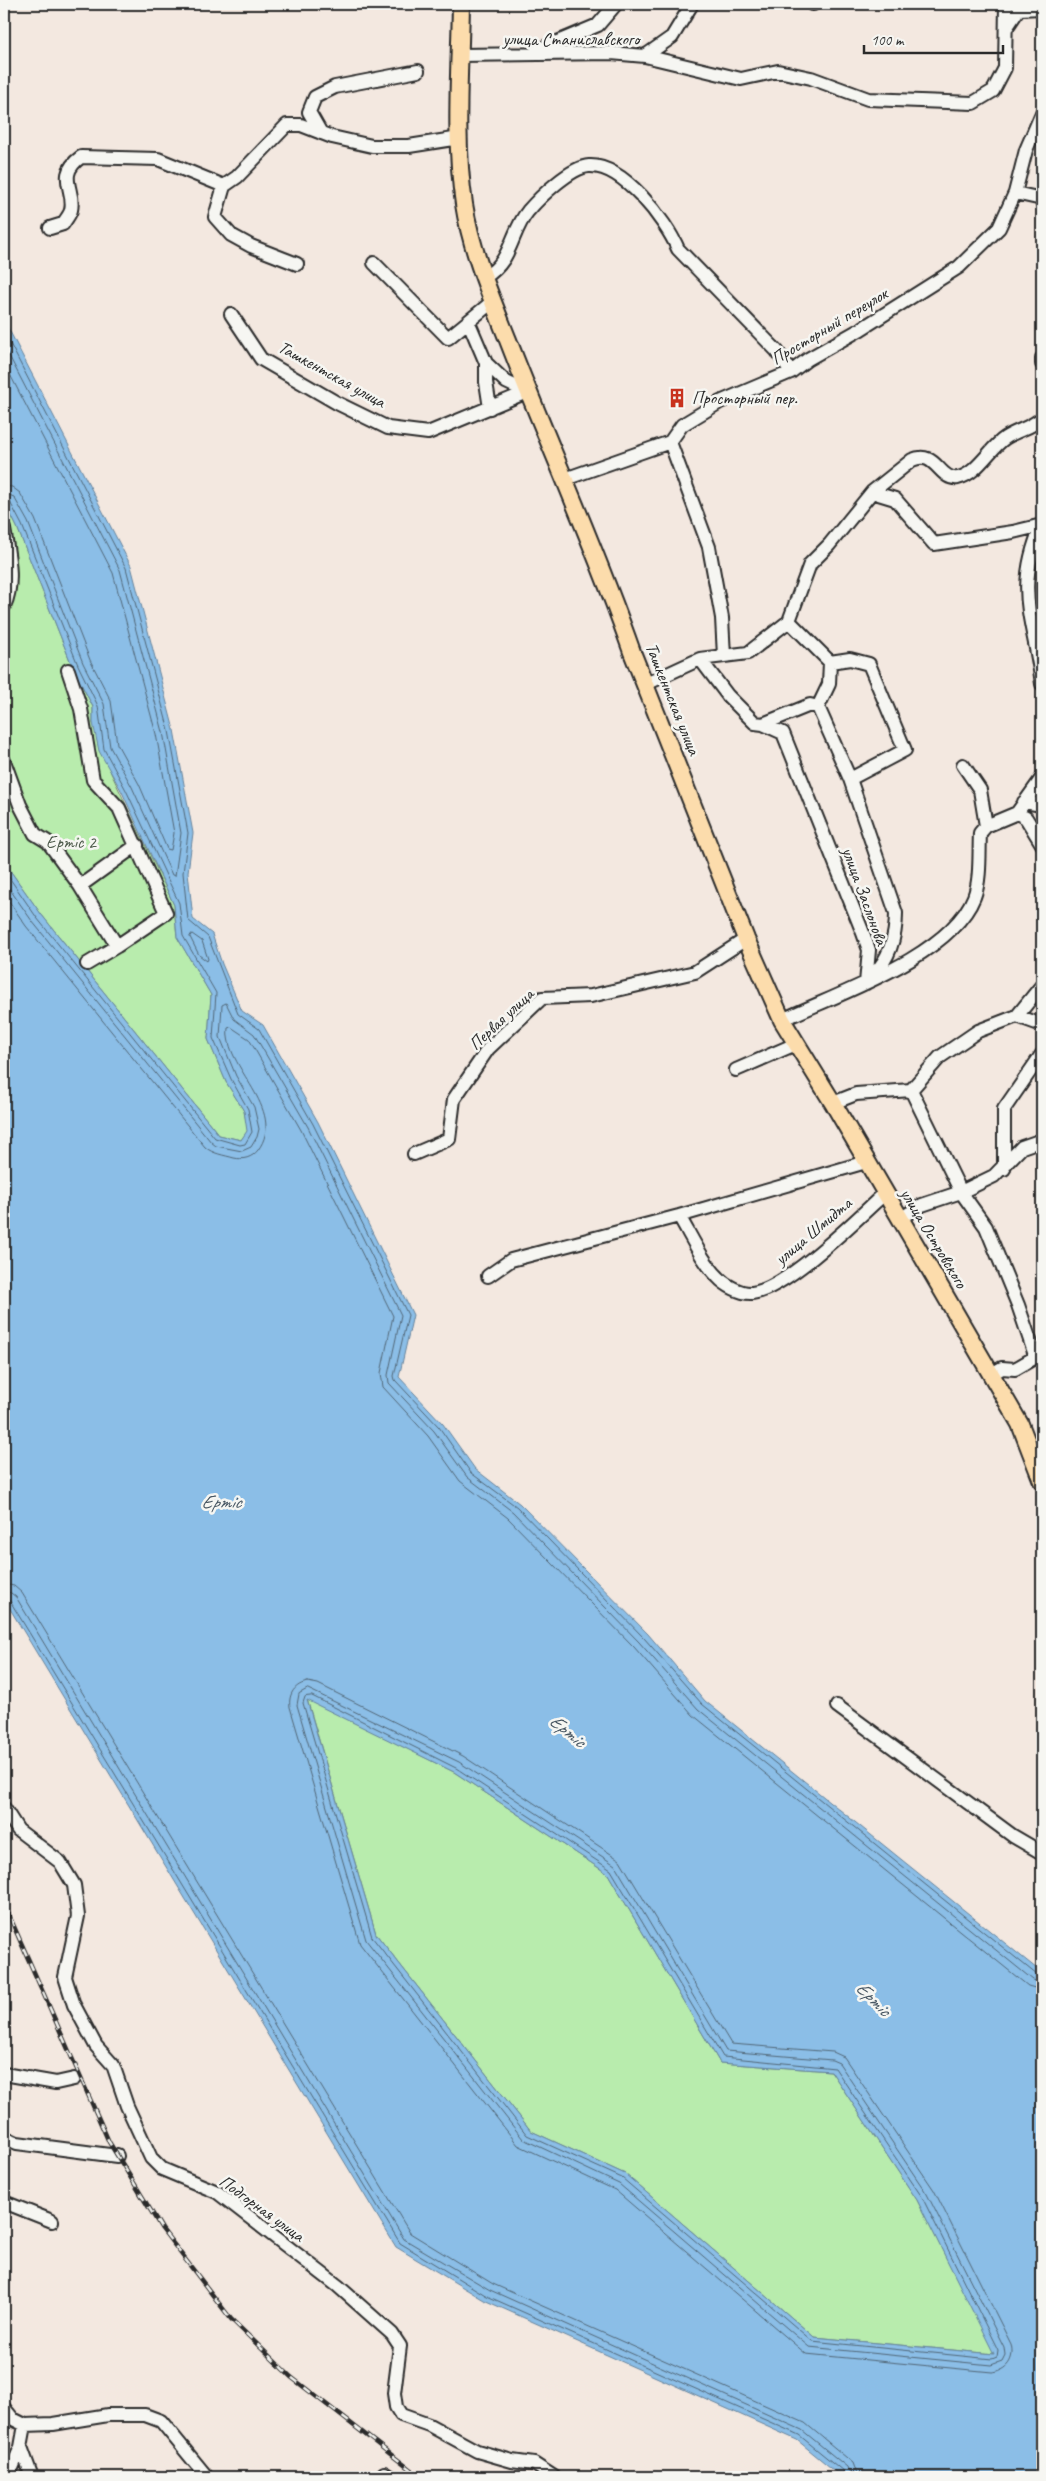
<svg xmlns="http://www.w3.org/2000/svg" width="1046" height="2481" font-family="Caveat,sans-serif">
  <rect width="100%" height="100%" fill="#f3e8e0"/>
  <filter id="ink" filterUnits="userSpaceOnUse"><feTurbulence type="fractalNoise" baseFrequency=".02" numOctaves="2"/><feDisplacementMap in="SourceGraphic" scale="10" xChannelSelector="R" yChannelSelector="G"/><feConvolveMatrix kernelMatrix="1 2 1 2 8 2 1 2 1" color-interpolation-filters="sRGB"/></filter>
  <g filter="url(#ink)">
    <path fill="#b8ecad" stroke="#728c6c" d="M4 501 17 527 73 668 93 707V723L111 773 174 905 177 937 211 995 208 1039 226 1082 244 1111 248 1131 241 1140 219 1135 41 914 4 862Z
      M307 1699 454 1772 608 1874 720 2063 831 2071 917 2200 995 2354 814 2337 625 2174 531 2131 376 1934Z"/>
    <path fill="#8bbee7" stroke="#65839c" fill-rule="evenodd" d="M4 320 131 566 174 730 193 833 188 872 193 919 212 934 222 964 242 1011 263 1025 318 1122 413 1315 399 1377 443 1424 475 1469 520 1504 648 1634 705 1701 1042 1973V2477H842L797 2440 484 2300 396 2247 4 1599V862L41 914 219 1135 241 1140 247 1131 244 1111 226 1082 208 1039 211 995 177 937 174 905 122 792 99 751 93 723V707L73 668 17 527 4 501ZM307 1700 454 1772 608 1874 720 2063 831 2071 917 2200 994 2354 814 2337 625 2174 531 2131 376 1934Z"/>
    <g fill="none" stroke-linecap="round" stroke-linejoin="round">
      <path stroke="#516676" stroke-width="1" d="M4 332 126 568 169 731 188 833 183 873 188 920 208 937 238 1014 259 1029 313 1124 408 1315 394 1376 395 1380 439 1427 471 1473 517 1507 644 1638 702 1704 1037 1975 1042 1977
        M4 346 120 570 163 732 181 833 175 876 172 875 132 787 110 747 104 704 83 663 28 522 14 497 4 493
        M4 363 113 573 156 734 174 833 171 850 167 849 139 784 117 744 111 701 90 660 35 519 20 493 12 487 4 486
        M4 500 10 502 22 525 78 665 98 706 104 749 126 790 179 903 183 936 216 993 213 1038 231 1079 248 1109 252 1132 245 1144 240 1145 215 1138 37 918 4 870
        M4 881 32 921 211 1142 216 1146 242 1151 251 1147 257 1137 259 1129 254 1107 236 1076 220 1037 222 1005 226 1003 234 1019 254 1034 308 1127 401 1315 388 1375 389 1383 434 1431 467 1477 513 1512 639 1642 698 1709 1033 1980 1042 1983
        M4 894 26 926 205 1147C213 1154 224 1155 234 1158 243 1160 252 1158 258 1150 288 1109 223 1067 228 1028L231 1027 249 1039 301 1130 393 1316 381 1373 383 1387 428 1436 460 1481 508 1518 634 1647 693 1715 1028 1986 1042 1990
        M192 934 202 941 208 959 207 961 199 955 190 937Z
        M4 1584 14 1586 22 1593 410 2233 493 2284 805 2423 853 2463 858 2477
        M4 1591 11 1593 16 1597 404 2239 490 2290 802 2430 847 2467 851 2477
        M4 1598 10 1601 400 2243 487 2296 799 2435 843 2471 844 2477
        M308 1682 318 1684 463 1756 620 1860 731 2044 833 2052 844 2057 934 2190 1011 2344C1015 2359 1007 2371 992 2372L806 2354 615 2190 518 2145 360 1944 290 1707C288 1694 295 1684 308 1682Z
        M308 1689 459 1762 615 1865 726 2051 832 2060 839 2063 927 2194 1004 2347 1005 2355 1002 2361 991 2365 809 2347 619 2184 523 2139 366 1940 297 1705 299 1694Z
        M312 1696 456 1768 611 1870 723 2057 835 2068 922 2197 998 2350 997 2357 992 2359 812 2341 622 2178 527 2135 372 1937 303 1703 305 1697Z"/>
      <defs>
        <path id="minor" d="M812 4H813
          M1007 27 1019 9 1042 8
          M536 51 598 25 616 4
          M460 55 611 53 645 56 741 79 778 71 811 78 868 99 973 103 993 91 1005 68 1006 4
          M645 56 672 37 692 4
          M321 133 309 112 315 97 335 87 418 71
          M224 186 215 217 231 235 251 246 297 264
          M1015 193 1042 199
          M50 228 63 224C65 220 70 215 71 210 76 190 55 176 81 157L158 159 224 186 237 177 287 125H301L332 137 372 146H409L460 138
          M374 263 448 338 492 302
          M485 277C513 260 510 233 528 211 540 197 571 167 589 166 623 164 666 221 678 249L777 351 791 372
          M231 314 261 359 337 403 388 428 428 433 527 392
          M469 323 486 363V382L490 408
          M1042 358V364
          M486 363 506 382 527 392
          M670 442 709 547 722 618 724 656
          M565 479 670 442 682 425 720 402 791 372 808 359 861 329 959 267 999 228 1015 193 1026 150 1042 113
          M872 492 895 499 934 544 1013 532 1042 525
          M1042 525C1013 591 1034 619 1042 684
          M4 529C8 553 15 583 4 606
          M700 659 728 696 755 723 763 724 810 705 818 707 829 684 830 662 789 621
          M830 662 850 659 869 664 905 750 850 779
          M68 670 81 709 93 780 119 808 166 913 117 946
          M646 684 700 659 748 653 789 621 810 564 829 545 872 492 912 460C936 449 939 481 958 478 977 474 990 448 1005 438 1017 430 1031 428 1042 418
          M818 707 850 779 896 913C896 936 890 958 873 975
          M763 724 783 733 863 933 869 950 866 983
          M4 761 20 805 35 834 48 842 80 886 117 946 87 964
          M963 765 980 790 986 826
          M1024 802 1042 805
          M1017 813 1026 818 1042 844
          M80 886 137 845
          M1017 1016 1042 985
          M782 1020C837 994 950 957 974 897 981 879 979 852 980 833L986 826 1017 813 1042 778
          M736 1070 798 1043
          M911 1090 961 1192 986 1227 1018 1305 1034 1352V1358L1015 1369 1002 1368 990 1375
          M833 1103 856 1094 911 1090 940 1057 978 1031 1017 1016 1042 1025
          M414 1154 449 1139 454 1099 488 1049 542 998 591 996 695 972 746 939
          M1004 1169V1109L1042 1054
          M679 1216C691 1236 702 1261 718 1277 725 1285 741 1294 752 1293 785 1290 858 1218 884 1194
          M900 1219 922 1205 961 1192 994 1176 1022 1147 1042 1140
          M488 1276 511 1260 679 1216 866 1162
          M837 1706 1013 1836 1042 1853
          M4 1808 18 1830 60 1862 74 1885 78 1916 65 1977 74 2005 96 2046 113 2065 127 2106 151 2158 162 2169 217 2192 338 2286 392 2334 400 2346 394 2393 396 2407 401 2415 429 2425 477 2451 512 2461 534 2464 554 2477
          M4 2074 56 2083 74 2079
          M4 2137 17 2143 117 2156
          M4 2202 52 2221
          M4 2408 13 2419 25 2425 53 2424 108 2415H145L161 2421 207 2477
          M25 2425 21 2447 32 2477
          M384 2473 390 2477
          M8 2477 21 2447"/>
        <path id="major" d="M461 4C460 69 454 139 464 204 471 250 491 297 508 340 548 444 595 546 632 652L746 939 782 1020 833 1103 1020 1424 1042 1481"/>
      </defs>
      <use href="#minor" stroke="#2b2b2b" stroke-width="16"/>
      <use href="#major" stroke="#2b2b2b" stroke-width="20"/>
      <use href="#minor" stroke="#f6f6f2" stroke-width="12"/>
      <use href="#major" stroke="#fcdcac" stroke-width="16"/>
      <defs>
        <path id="rail" d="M4 1904 109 2142 162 2229 231 2319 291 2377 420 2477"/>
      </defs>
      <use href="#rail" stroke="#2b2b2b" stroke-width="4.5"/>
      <use href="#rail" stroke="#f6f6f2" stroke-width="2.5" stroke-dasharray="8" stroke-linecap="butt"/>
    </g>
  </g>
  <defs>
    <symbol id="building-bare" viewBox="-9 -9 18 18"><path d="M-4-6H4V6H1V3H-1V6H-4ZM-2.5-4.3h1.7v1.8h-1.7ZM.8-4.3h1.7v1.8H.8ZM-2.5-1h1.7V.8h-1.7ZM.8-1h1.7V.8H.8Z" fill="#c8321e" stroke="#f6f6f2" stroke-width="2.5" paint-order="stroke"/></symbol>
  </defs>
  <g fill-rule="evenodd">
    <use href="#building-bare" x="663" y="384" width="28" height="28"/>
  </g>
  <g text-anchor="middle" stroke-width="5" stroke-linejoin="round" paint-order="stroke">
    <g font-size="18" fill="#2b2b2b" stroke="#f6f6f2">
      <text x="571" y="45">улица Станиславского</text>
      <text transform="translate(829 326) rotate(-31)" y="6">Просторный переулок</text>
      <text transform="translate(332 374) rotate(29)" y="6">Ташкентская улица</text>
      <text transform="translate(673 699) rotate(68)" y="6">Ташкентская улица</text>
      <text transform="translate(865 896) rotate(70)" y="6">улица Заслонова</text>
      <text transform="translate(501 1019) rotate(-43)" y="6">Первая улица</text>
      <text transform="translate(813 1231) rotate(-40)" y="6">улица Шмидта</text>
      <text transform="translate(934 1238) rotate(59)" y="6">улица Островского</text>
      <text transform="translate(262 2208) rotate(36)" y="6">Подгорная улица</text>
    </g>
    <g font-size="18" fill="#2b2b2b" stroke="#f6f6f2" text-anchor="start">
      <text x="692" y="404">Просторный пер.</text>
    </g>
    <g font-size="18" fill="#4e5b4c" stroke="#f6f6f2">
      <text x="71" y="848">Ертіс 2</text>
    </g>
    <g font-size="19" font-style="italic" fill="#485763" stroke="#f6f6f2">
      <text x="221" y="1508">Ертіс</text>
      <text transform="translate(568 1730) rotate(39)" y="7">Ертіс</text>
      <text transform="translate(874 1998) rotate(45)" y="7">Ертіс</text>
    </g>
  </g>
  <rect width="1046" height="2481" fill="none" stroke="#f6f6f2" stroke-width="20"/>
  <rect x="10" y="10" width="1026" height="2461" fill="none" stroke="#2b2b2b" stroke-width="2" filter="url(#ink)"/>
  <path d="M864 45v8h139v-8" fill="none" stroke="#2b2b2b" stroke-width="2.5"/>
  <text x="871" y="45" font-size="15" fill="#2b2b2b" stroke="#f6f6f2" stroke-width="4" paint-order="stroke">100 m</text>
</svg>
